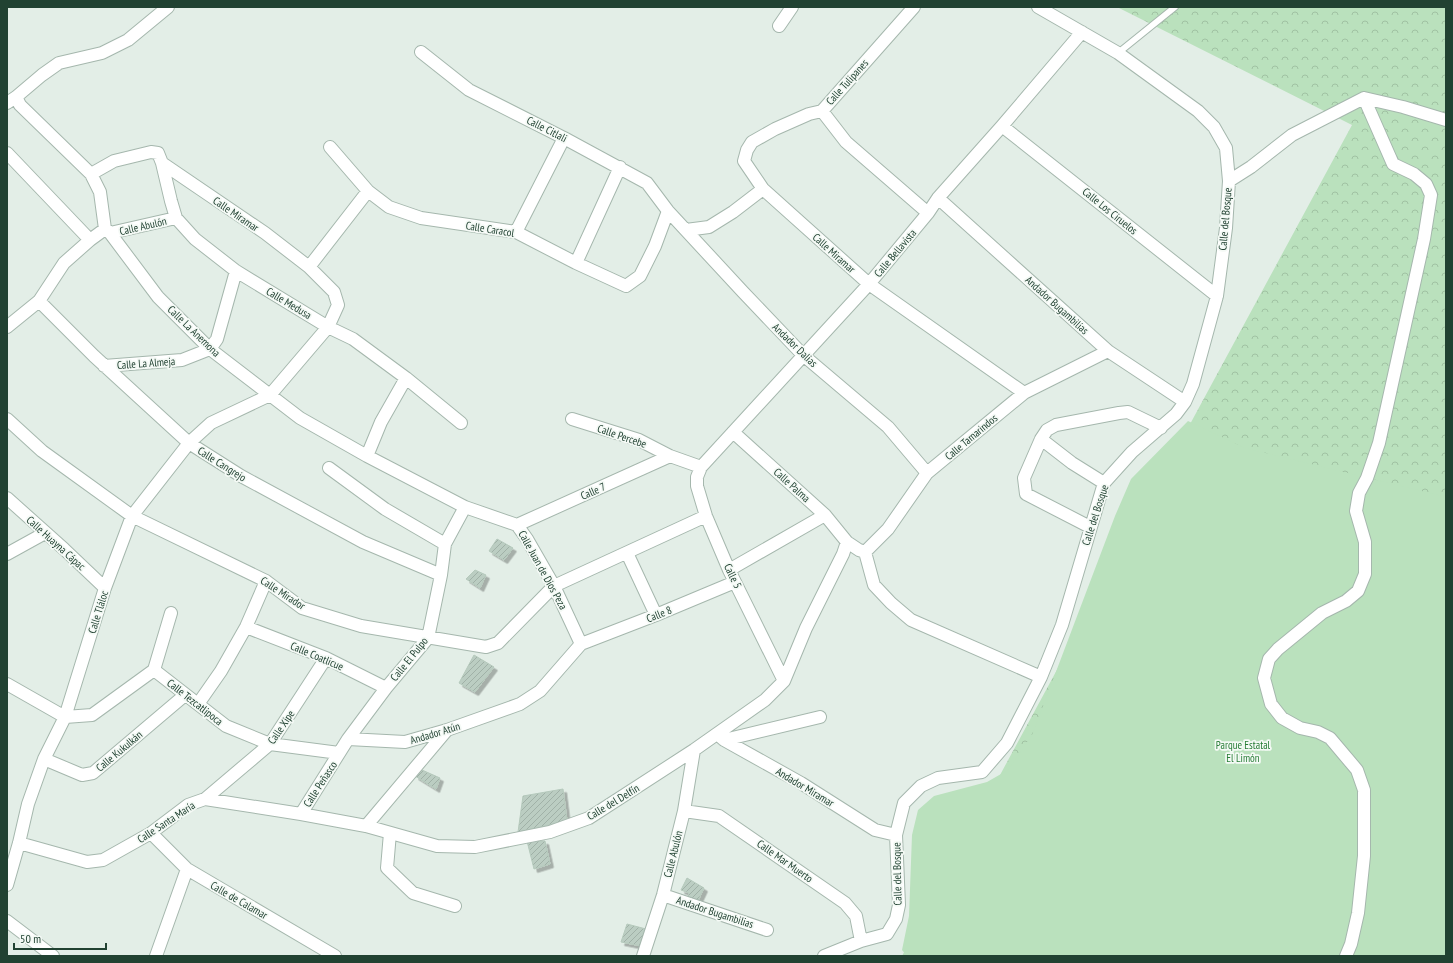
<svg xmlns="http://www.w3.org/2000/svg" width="1453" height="963" font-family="'PT Sans Narrow',sans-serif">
  <defs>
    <pattern id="forest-crowns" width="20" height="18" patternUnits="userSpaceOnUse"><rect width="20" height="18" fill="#bae1bd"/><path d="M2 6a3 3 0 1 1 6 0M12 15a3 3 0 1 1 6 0" fill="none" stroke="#a0c2a3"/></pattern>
    <pattern id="building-hatch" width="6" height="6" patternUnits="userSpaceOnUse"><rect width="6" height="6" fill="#bbcdc2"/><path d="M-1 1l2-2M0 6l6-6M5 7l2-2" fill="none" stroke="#a0b1a7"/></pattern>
    <filter id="shadow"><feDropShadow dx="3.5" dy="3.5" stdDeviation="0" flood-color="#0004"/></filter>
  </defs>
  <rect width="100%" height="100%" fill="#e3eee7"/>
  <path fill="url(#forest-crowns)" d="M1117 7H1446V956H902L1352 125Z"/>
  <path fill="#bae1bd" d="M1188 421 1245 448 1446 497V956H907L902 950 909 916 912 835 918 810 934 796 987 782 1008 770 1032 735 1115 516 1131 479Z"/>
  <path fill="url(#building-hatch)" stroke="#b5c9bc" filter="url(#shadow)" d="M497 539 513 548 504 560 489 551Z
    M475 570 486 575 480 588 466 579Z
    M474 655 494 667 475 692 459 683Z
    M422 770 440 778 436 789 415 776Z
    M563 789 567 821 518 832 523 796Z
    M527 841H545L550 864 534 869Z
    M687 878 704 888 697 903 687 899 689 893 681 890Z
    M627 924 646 929 641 946 621 942Z"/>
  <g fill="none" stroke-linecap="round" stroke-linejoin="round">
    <defs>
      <path id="lane" d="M1118 53 1175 7"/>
      <path id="street" d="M914 7 822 111 809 114 775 129 752 142 747 150 744 161 763 189 869 284 1024 393
        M779 26 792 7
        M421 52 469 90 564 138 647 183 668 211 743 292 803 355 888 427 927 473
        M16 97 20 105 91 174 100 192 105 229 110 233 158 297 210 349 300 418 367 456 465 507 517 525 527 539 554 586 581 644
        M7 103 16 97 42 75 59 63 102 53 128 40 168 7
        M822 111 846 142 928 213
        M1002 126 1217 296
        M330 147 368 191 389 207 421 218 516 232 576 263 626 286 640 276 655 246 668 211
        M7 153 90 240
        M91 174 114 161 151 152 158 153 162 163 171 201 176 218 195 239 236 271 328 327 353 339 406 378 461 423
        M1229 181 1251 167 1292 135 1364 98 1403 107 1446 120
        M938 198 1108 351 1185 402
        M686 230 709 227 733 212 763 189
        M516 232 564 138
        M110 233 176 218
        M576 263 620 167
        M309 267 368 191
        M39 301 94 356 189 443 241 476 363 542 441 575
        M7 327 39 301 64 263 90 240 105 229
        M104 366 182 360 210 349 217 339 236 271
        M7 419 42 451 132 516 266 581 302 608 361 626 486 647 498 643 554 586 706 516
        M572 419 639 440 670 456 701 467
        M733 432 825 515 847 542 859 550 865 552 888 529 927 473 1024 393 1108 351
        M1041 439 1072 463 1104 483
        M367 456 381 422 406 378
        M329 468 385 509 445 544
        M7 498 64 549 105 588
        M517 525 670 456
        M1090 527 1026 494 1024 478 1041 439 1047 430 1056 425 1119 413 1128 412 1161 428
        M865 552 874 585 891 603 911 620 1041 677
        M627 553 656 615
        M7 554 45 533
        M729 570 825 515
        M246 627 326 658 386 688
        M154 670 226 726 270 744 339 753
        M154 670 171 613
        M784 681 729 570 706 516 697 486V477L701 467 869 284 928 213 938 198 1002 126 1082 32
        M7 684 65 717 92 715 154 670
        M198 704 221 671 246 627 266 581
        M717 734 724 740 801 783 875 830 896 835
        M348 739 405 742 447 730 520 704 540 691 581 644 656 615 735 582
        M724 740 820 717
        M44 759 82 775 93 773 185 695
        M205 799 270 744 326 658
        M684 811 719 816 845 903 856 916 861 941
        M301 814 348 739 386 688 428 638 441 575 445 544 465 507
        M366 826 447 730
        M151 833 187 869 335 956
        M390 833 387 868 413 893 455 906
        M19 843 87 862 103 860 151 833 188 805 205 799 301 814 366 826 437 846 475 847 550 832 589 818 694 750 765 700 784 681 806 628 843 554 847 542
        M7 885 19 843 28 804 44 759 65 717 105 588 132 516 189 443 211 423 270 395 328 327 338 305 334 292 309 267 265 233 162 163
        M663 895 767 930
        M7 921 53 956
        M156 956 187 869
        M643 956 663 895 684 811 694 750
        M824 956 861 941 887 934 896 919 899 905 896 835 904 803 921 786 938 778 982 772 1007 743 1041 677 1062 625 1104 483 1132 452 1176 414 1185 402 1193 384 1217 296 1226 228 1229 181 1226 148 1214 127 1198 111 1118 53 1038 7
        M1346 956 1351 944 1358 913 1364 856V790L1357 770 1330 738 1318 732 1300 728 1282 718 1271 704 1264 678 1269 659 1278 649 1322 613 1346 601 1358 591 1365 574V542L1356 511 1359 493 1367 478 1379 443 1424 239 1431 195 1426 184 1414 174 1393 164 1364 98"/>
    </defs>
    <use href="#lane" stroke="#a5b7ad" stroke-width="8"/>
    <use href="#street" stroke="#a5b7ad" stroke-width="14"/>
    <use href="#lane" stroke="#fff" stroke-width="6"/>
    <use href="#street" stroke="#fff" stroke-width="12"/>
  </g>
  <g text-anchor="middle" stroke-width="3.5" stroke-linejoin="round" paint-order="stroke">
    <g font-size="11" fill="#214232" stroke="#f5faf6">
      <text transform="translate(847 82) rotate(-48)" y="4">Calle Tulipanes</text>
      <text transform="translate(547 129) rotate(27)" y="4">Calle Citlali</text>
      <text transform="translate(1110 211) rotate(39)" y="4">Calle Los Ciruelos</text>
      <text transform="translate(236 214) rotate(34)" y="4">Calle Miramar</text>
      <text transform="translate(1225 219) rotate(-85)" y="4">Calle del Bosque</text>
      <text transform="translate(143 226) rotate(-13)" y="4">Calle Abulón</text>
      <text transform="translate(490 229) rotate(9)" y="4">Calle Caracol</text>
      <text transform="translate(834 253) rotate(42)" y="4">Calle Miramar</text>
      <text transform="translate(895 253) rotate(-50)" y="4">Calle Bellavista</text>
      <text transform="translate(289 303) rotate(31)" y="4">Calle Medusa</text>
      <text transform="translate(1057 305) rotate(42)" y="4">Andador Bugambilias</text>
      <text transform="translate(194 331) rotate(44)" y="4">Calle La Anemona</text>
      <text transform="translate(795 345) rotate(44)" y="4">Andador Dalias</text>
      <text transform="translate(146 363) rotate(-4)" y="4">Calle La Almeja</text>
      <text transform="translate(622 436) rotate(19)" y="4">Calle Percebe</text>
      <text transform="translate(971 437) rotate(-40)" y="4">Calle Tamarindos</text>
      <text transform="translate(222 464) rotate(32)" y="4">Calle Cangrejo</text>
      <text transform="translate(792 485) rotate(42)" y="4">Calle Palma</text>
      <text transform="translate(593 491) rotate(-24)" y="4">Calle 7</text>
      <text transform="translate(1095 515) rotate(-72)" y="4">Calle del Bosque</text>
      <text transform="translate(56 543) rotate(42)" y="4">Calle Huayna Cápac</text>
      <text transform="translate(543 570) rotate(61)" y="4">Calle Juan de Dios Peza</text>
      <text transform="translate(733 576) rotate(64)" y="4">Calle 5</text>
      <text transform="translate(283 593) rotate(33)" y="4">Calle Mirador</text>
      <text transform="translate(98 612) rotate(-73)" y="4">Calle Tláloc</text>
      <text transform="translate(659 614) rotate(-22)" y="4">Calle 8</text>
      <text transform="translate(317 656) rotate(23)" y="4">Calle Coatlicue</text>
      <text transform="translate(409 659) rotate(-51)" y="4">Calle El Pulpo</text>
      <text transform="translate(195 702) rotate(38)" y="4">Calle Tezcatlipoca</text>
      <text transform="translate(281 727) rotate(-56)" y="4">Calle Xipe</text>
      <text transform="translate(435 733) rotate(-17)" y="4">Andador Atún</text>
      <text transform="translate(119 751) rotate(-40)" y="4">Calle Kukulkán</text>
      <text transform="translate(320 784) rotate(-57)" y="4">Calle Peñasco</text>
      <text transform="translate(805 787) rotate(31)" y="4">Andador Miramar</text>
      <text transform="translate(613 802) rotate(-31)" y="4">Calle del Delfín</text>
      <text transform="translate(166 822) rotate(-33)" y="4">Calle Santa María</text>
      <text transform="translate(673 854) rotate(-76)" y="4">Calle Abulón</text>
      <text transform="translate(785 861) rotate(35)" y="4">Calle Mar Muerto</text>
      <text transform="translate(897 874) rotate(-91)" y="4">Calle del Bosque</text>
      <text transform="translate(239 900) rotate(30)" y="4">Calle de Calamar</text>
      <text transform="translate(715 912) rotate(18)" y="4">Andador Bugambilias</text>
    </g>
    <g font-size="11" fill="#277d36" stroke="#f5faf6">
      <text x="1243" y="749">Parque Estatal<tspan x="1243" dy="13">El Limón</tspan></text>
    </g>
  </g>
  <rect width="1453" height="963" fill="none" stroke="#214232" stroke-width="16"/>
  <path d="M14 943v6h92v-6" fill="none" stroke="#214232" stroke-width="2"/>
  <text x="20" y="943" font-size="12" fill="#214232" stroke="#f5faf6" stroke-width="3" paint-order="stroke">50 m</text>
</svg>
